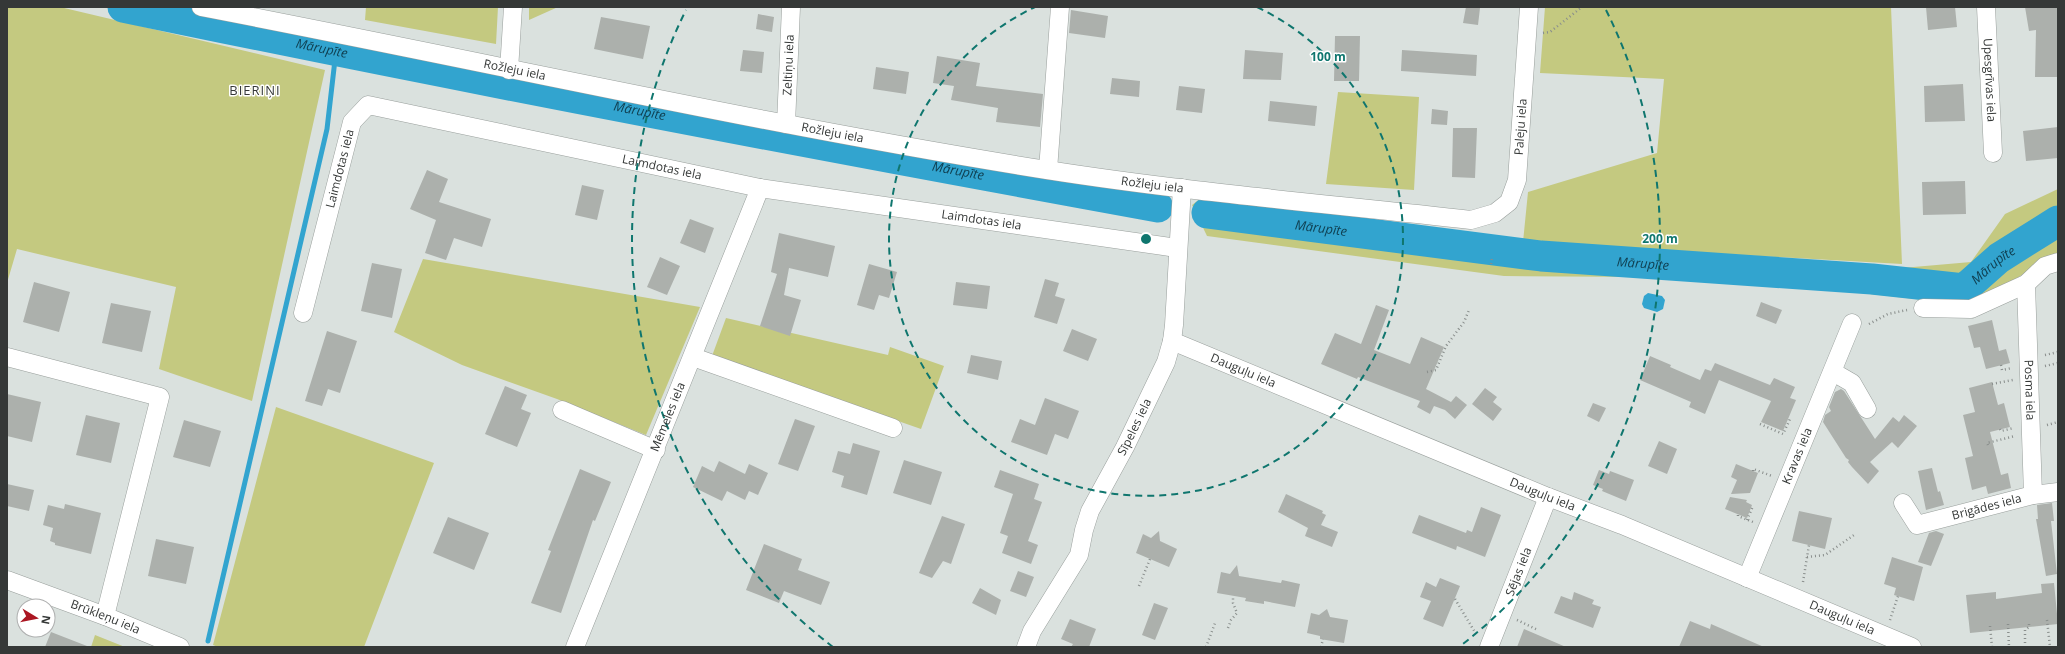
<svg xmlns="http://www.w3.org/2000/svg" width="2065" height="654" font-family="'Open Sans',sans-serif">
  <rect width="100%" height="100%" fill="#dae1de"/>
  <path fill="#c4c980" d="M7 7H60L325 70 252 401 159 369 176 287 17 249 7 283Z
    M366 7H498L496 44 365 20Z
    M529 7H558L529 20Z
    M1545 7H1891L1902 264 1634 249 1902 268 1971 262 2005 214 2058 189V257L2042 262 2000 289 1969 305 1825 289 1788 283 1763 286 1644 277 1504 276 1207 236 1192 205 1201 198 1523 242 1528 192 1657 153 1664 79 1540 73Z
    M1338 92 1419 97 1414 190 1326 184Z
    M423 259 700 307 646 435 557 399 462 365 394 332Z
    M726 318 888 355 890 347 944 366 921 429 712 356Z
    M276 407 434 463 364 647H218L213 645Z
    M95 635 125 647H91Z"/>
  <path fill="#32a4cf" d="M1648 293 1662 296 1665 300 1663 309 1657 312 1644 308 1642 304 1644 296Z"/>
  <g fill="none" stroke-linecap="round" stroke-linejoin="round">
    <path stroke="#32a4cf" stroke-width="5" d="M208 641 327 129 336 51"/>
    <g stroke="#32a4cf" stroke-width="31">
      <path id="s1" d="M123 7C467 79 812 144 1158 207"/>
      <path id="s2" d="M1207 213 1541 256 1872 279 1964 289 1999 258 2058 221"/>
    </g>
  </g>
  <path fill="#acb0ac" d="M1466 7 1480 8 1478 25 1463 23Z
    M1926 7H1955L1957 27 1928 30Z
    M2025 7H2058V77H2035L2036 30 2029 31Z
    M1071 10 1108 16 1105 38 1069 33Z
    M758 14 774 17 772 32 756 29Z
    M601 17 650 26 643 59 594 49Z
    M1335 36H1360L1359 81H1334Z
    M743 50 764 52 762 73 740 71Z
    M1245 50 1283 53 1281 80 1243 79Z
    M1402 50 1477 55 1476 76 1401 71Z
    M937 56 980 63 976 86 1043 94 1040 127 996 122 998 108 951 100 954 86 933 83Z
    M876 67 909 72 906 94 873 89Z
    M1112 78 1140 81 1139 97 1110 94Z
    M1963 84 1965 121 1925 122 1924 86Z
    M1179 86 1205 89 1202 113 1176 110Z
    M1270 101 1317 106 1315 126 1268 121Z
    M1432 109 1448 111 1447 125 1431 124Z
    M2058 127V158L2026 161 2023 131Z
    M1453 128H1477L1475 178 1452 177Z
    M427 170 448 179 439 202 491 219 482 247 454 238 446 260 425 253 436 220 410 209Z
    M1965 181 1966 214 1923 215 1922 182Z
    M582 185 604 190 597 220 575 215Z
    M690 219 714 228 705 253 680 243Z
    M779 233 835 246 828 277 789 268 784 295 801 300 790 336 760 326 777 274 771 272Z
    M660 257 680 266 667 295 647 287Z
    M372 263 402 269 392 318 361 311Z
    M869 264 897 272 889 298 879 295 874 310 857 305Z
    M1045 279 1059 283 1055 296 1065 299 1057 324 1034 317Z
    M34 282 70 292 59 332 23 322Z
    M956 282 990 286 987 309 953 305Z
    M1761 302 1782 310 1776 324 1756 316Z
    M111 303 151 311 142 352 102 343Z
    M1376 305 1389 310 1374 350 1410 364 1421 337 1444 347 1426 389 1451 402 1456 396 1467 405 1455 419 1445 410 1434 406 1430 414 1417 407 1420 401 1358 377 1357 379 1321 364 1335 333 1361 344Z
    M1992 320 1999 351 2006 349 2010 363 1986 369 1980 347 1974 348 1968 326Z
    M1072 329 1097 339 1088 361 1063 351Z
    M327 331 357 341 340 393 328 389 322 406 305 401Z
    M971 355 1002 361 998 380 967 373Z
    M1650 356 1671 365 1670 367 1700 380 1705 369 1711 371 1715 363 1770 385 1774 378 1795 387 1790 398 1796 400 1783 431 1761 422 1771 401 1719 380 1705 414 1689 407 1691 402 1640 380Z
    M1992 382 1998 405 2004 403 2010 427 1990 432 2001 475 2008 473 2011 488 1988 494 1986 486 1972 490 1965 458 1973 456 1963 415 1975 412 1969 388Z
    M505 386 527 395 521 409 531 413 517 447 485 434Z
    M1485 388 1497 397 1493 402 1502 409 1493 421 1472 404Z
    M1841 389 1844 391 1875 439 1893 417 1899 422 1904 415 1917 426 1898 448 1892 442 1870 462 1879 471 1868 484 1852 467 1848 462 1849 460 1846 458 1823 422 1825 415 1831 411 1829 407 1835 392Z
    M7 394 41 402 32 442 7 436Z
    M1045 398 1079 411 1068 439 1055 434 1047 455 1011 442 1020 419 1035 425Z
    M1593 403 1606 408 1599 422 1587 416Z
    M86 415 120 423 111 463 76 455Z
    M795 419 815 426 798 471 778 464Z
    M184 420 221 431 210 467 173 457Z
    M1659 441 1677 449 1667 474 1648 466Z
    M853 443 880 451 867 495 841 487 844 476 832 472 838 451 850 454Z
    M904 460 942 472 931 505 893 493Z
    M719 461 745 474 749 464 768 473 758 495 749 491 745 500 727 491 722 501 693 487 702 466 714 472Z
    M1736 464 1758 473 1750 493 1731 494 1737 480 1731 477Z
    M1932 468 1938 492 1940 491 1944 505 1926 510 1918 471Z
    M580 469 611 482 595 521 593 520 561 613 531 603 551 551 548 550Z
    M1000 470 1039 484 1034 499 1042 502 1028 541 1038 545 1031 564 1002 553 1008 536 1000 533 1013 494 994 487Z
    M1599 470 1609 474 1610 471 1634 480 1626 501 1602 491 1603 489 1593 485Z
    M7 484 34 490 29 511 7 506Z
    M1286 494 1323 511 1322 513 1326 515 1321 525 1338 532 1332 547 1305 536 1308 528 1278 512Z
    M1730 497 1747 500 1746 502 1752 505 1747 518 1725 509Z
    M2052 503 2054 521H2051L2057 574 2046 576 2036 519H2038L2037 505Z
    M65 504 101 513 91 554 55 545V543L50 541 53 528 43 525 48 505 64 509Z
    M1481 507 1501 515 1485 557 1457 546 1456 550 1412 533 1419 515 1466 533 1467 530 1472 532Z
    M1799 511 1832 518 1825 549 1792 541Z
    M942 516 965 524 951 564 943 561 932 578 919 573Z
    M448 517 489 533 474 570 433 553Z
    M1159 531 1160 541 1177 549 1169 567 1136 553 1143 534 1151 538Z
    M1936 531 1944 534 1931 566 1918 562 1929 533Z
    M156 539 194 547 186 584 148 576Z
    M764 544 802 559 798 570 830 582 821 605 784 591 779 603 746 590Z
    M1892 557 1923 567 1914 601 1894 595 1896 588 1884 584Z
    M1237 565 1239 576 1281 583 1282 580 1300 584 1295 607 1264 601V604L1245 601 1246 598 1217 593 1221 572 1230 574Z
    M1018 571 1034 577 1026 597 1010 591Z
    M1440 578 1460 586 1443 627 1423 619 1431 601 1420 597 1426 582 1436 587Z
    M2054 583 2058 624 1970 633 1966 595 1996 592V599L2042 593 2041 584Z
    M980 588 1001 600 996 615 972 603Z
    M1574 592 1594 600 1592 604 1601 607 1593 628 1554 613 1561 596 1572 600Z
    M1154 603 1168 608 1155 640 1142 635Z
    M1327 609 1330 617 1348 620 1344 643 1320 639V636L1307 633 1311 613 1319 615Z
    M1070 619 1096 629 1089 647H1071L1073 644 1061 639Z
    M1690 621 1710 629 1711 624 1764 647H1679Z
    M1524 629 1566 647H1517Z
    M51 632 87 646 86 647H45Z"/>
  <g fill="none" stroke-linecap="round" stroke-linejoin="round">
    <defs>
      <g id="minor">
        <path id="s3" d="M201 7C483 61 763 125 1047 170 1187 192 1330 204 1471 220L1495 213 1509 202 1517 180 1529 7"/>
        <path id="s4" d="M1986 7 1993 153"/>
        <path d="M509 70 513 7"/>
        <path id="s5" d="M786 124 791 7"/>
        <path d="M1048 170 1060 7"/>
        <path id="s6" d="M2026 284 2033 495"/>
        <path d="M1923 308 1971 309 2026 284 2045 266 2058 262"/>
        <path id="s7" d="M303 313 352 122 368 105 760 188 1177 248"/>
        <path id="s8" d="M1172 341 1548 497 1622 525 1912 647"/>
        <path d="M7 357 160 397 105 616"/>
        <path d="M693 357 893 428"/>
        <path d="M1833 372 1852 383 1867 409"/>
        <path d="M562 410 656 450"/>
        <path id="s9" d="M1903 503 1917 525 2033 495 2058 492"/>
        <path id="s10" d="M1747 578 1852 323"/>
        <path id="s11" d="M7 580 105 616 180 647"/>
        <path id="s12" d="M575 647 760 188"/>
        <path id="s13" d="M1026 647 1032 631 1079 555 1084 530 1090 511 1125 447 1166 362 1172 341 1174 325 1182 188"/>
        <path id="s14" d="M1489 647 1548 497"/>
      </g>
    </defs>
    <use href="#minor" stroke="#999f9c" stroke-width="19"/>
    <path stroke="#898e8c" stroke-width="2.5" stroke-dasharray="1 3" stroke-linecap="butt" d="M1543 33 1550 32 1582 7
      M1491 264 1492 258
      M1869 324 1888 314 1907 310
      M2045 355 2058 352
      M2001 365 2002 370 2012 368
      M2045 366 2058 363
      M1427 372 1436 370 1446 346 1464 322 1469 310
      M1992 384 2013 380
      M1760 424 1783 434 1790 419
      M2047 425 2058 422
      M2000 429 2001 431 2014 428
      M1988 445 1987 443 2015 436
      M1753 471V469L1772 476
      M1738 515V516L1753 522
      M1747 520 1753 506
      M1807 557 1825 555 1854 535
      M1803 582 1809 545
      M1139 586 1150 559
      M1455 599 1476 634
      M1517 620 1538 630
      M1890 620 1898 596
      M2047 620 2050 647
      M2008 624 2009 647
      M1990 626 1992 647
      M1228 628 1231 620 1237 613 1233 603V596
      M1206 647 1215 623
      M1321 647 1323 639
      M2025 647V630L2029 627V622"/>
    <use href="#minor" stroke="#fff" stroke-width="18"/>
  </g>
  <g fill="none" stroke="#0f766e" stroke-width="2" stroke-dasharray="7 5">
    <path d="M1257 7A257 257 0 1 1 1035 7"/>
    <path d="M833 647A514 514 0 0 1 686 10M1606 10A514 514 0 0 1 1459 647"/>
  </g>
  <g text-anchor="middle" stroke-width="3" stroke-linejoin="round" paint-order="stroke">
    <g font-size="12" fill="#353837" stroke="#fff">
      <text dy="4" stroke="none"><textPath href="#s5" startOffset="59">Zeltiņu iela</textPath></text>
      <text dy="4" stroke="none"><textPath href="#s3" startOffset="320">Rožleju iela</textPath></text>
      <text dy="4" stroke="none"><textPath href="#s4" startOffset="73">Upesgrīvas iela</textPath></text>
      <text dy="4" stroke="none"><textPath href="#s3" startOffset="1408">Paleju iela</textPath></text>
      <text dy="4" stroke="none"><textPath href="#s3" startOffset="644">Rožleju iela</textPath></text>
      <text dy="4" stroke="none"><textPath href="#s7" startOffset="521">Laimdotas iela</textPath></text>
      <text dy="4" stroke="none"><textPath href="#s7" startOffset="149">Laimdotas iela</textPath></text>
      <text dy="4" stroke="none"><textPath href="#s3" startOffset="968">Rožleju iela</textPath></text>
      <text dy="4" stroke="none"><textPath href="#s7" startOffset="845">Laimdotas iela</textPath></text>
      <text dy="4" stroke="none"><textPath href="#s8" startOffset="77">Dauguļu iela</textPath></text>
      <text dy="4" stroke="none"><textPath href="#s6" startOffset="106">Posma iela</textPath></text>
      <text dy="4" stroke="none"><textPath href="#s12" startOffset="248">Mēmeles iela</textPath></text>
      <text dy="4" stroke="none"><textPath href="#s13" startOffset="247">Sīpeles iela</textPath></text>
      <text dy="4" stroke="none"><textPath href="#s10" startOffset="132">Kravas iela</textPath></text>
      <text dy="4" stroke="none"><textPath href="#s8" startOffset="401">Dauguļu iela</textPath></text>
      <text dy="4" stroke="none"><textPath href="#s9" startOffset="98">Brigādes iela</textPath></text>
      <text dy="4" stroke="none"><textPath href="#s14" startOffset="81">Sējas iela</textPath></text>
      <text dy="4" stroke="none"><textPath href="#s11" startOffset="105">Brūkleņu iela</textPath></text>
      <text dy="4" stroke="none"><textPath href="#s8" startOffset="725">Dauguļu iela</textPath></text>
    </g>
    <g font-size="13" font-style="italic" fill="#104052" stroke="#fff">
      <text dy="5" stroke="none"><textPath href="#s1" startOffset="203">Mārupīte</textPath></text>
      <text dy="5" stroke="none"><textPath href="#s1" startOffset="527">Mārupīte</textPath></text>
      <text dy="5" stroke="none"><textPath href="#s1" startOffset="851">Mārupīte</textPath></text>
      <text dy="5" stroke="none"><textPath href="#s2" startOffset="115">Mārupīte</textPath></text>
      <text dy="5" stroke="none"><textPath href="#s2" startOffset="439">Mārupīte</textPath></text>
      <text dy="5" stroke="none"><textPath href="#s2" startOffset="799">Mārupīte</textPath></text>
    </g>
    <g font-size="13" letter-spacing="1" fill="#353837" stroke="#fff">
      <text x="255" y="95">BIERIŅI</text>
    </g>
  </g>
  <circle cx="1146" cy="239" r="6" fill="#0f766e" stroke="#fff" stroke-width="2"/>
  <g font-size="12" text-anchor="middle" font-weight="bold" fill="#0f766e" stroke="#fff" stroke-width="3" stroke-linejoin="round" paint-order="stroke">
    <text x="1328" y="61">100 m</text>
    <text x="1660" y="243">200 m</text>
  </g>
  <rect width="2065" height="654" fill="none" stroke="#353837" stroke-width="16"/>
  <g transform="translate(36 618) rotate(100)"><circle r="19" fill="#ffffff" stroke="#aeafaf"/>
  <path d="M0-3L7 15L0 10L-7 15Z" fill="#ab1622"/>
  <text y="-6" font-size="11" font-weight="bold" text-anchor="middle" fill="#353837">N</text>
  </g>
</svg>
